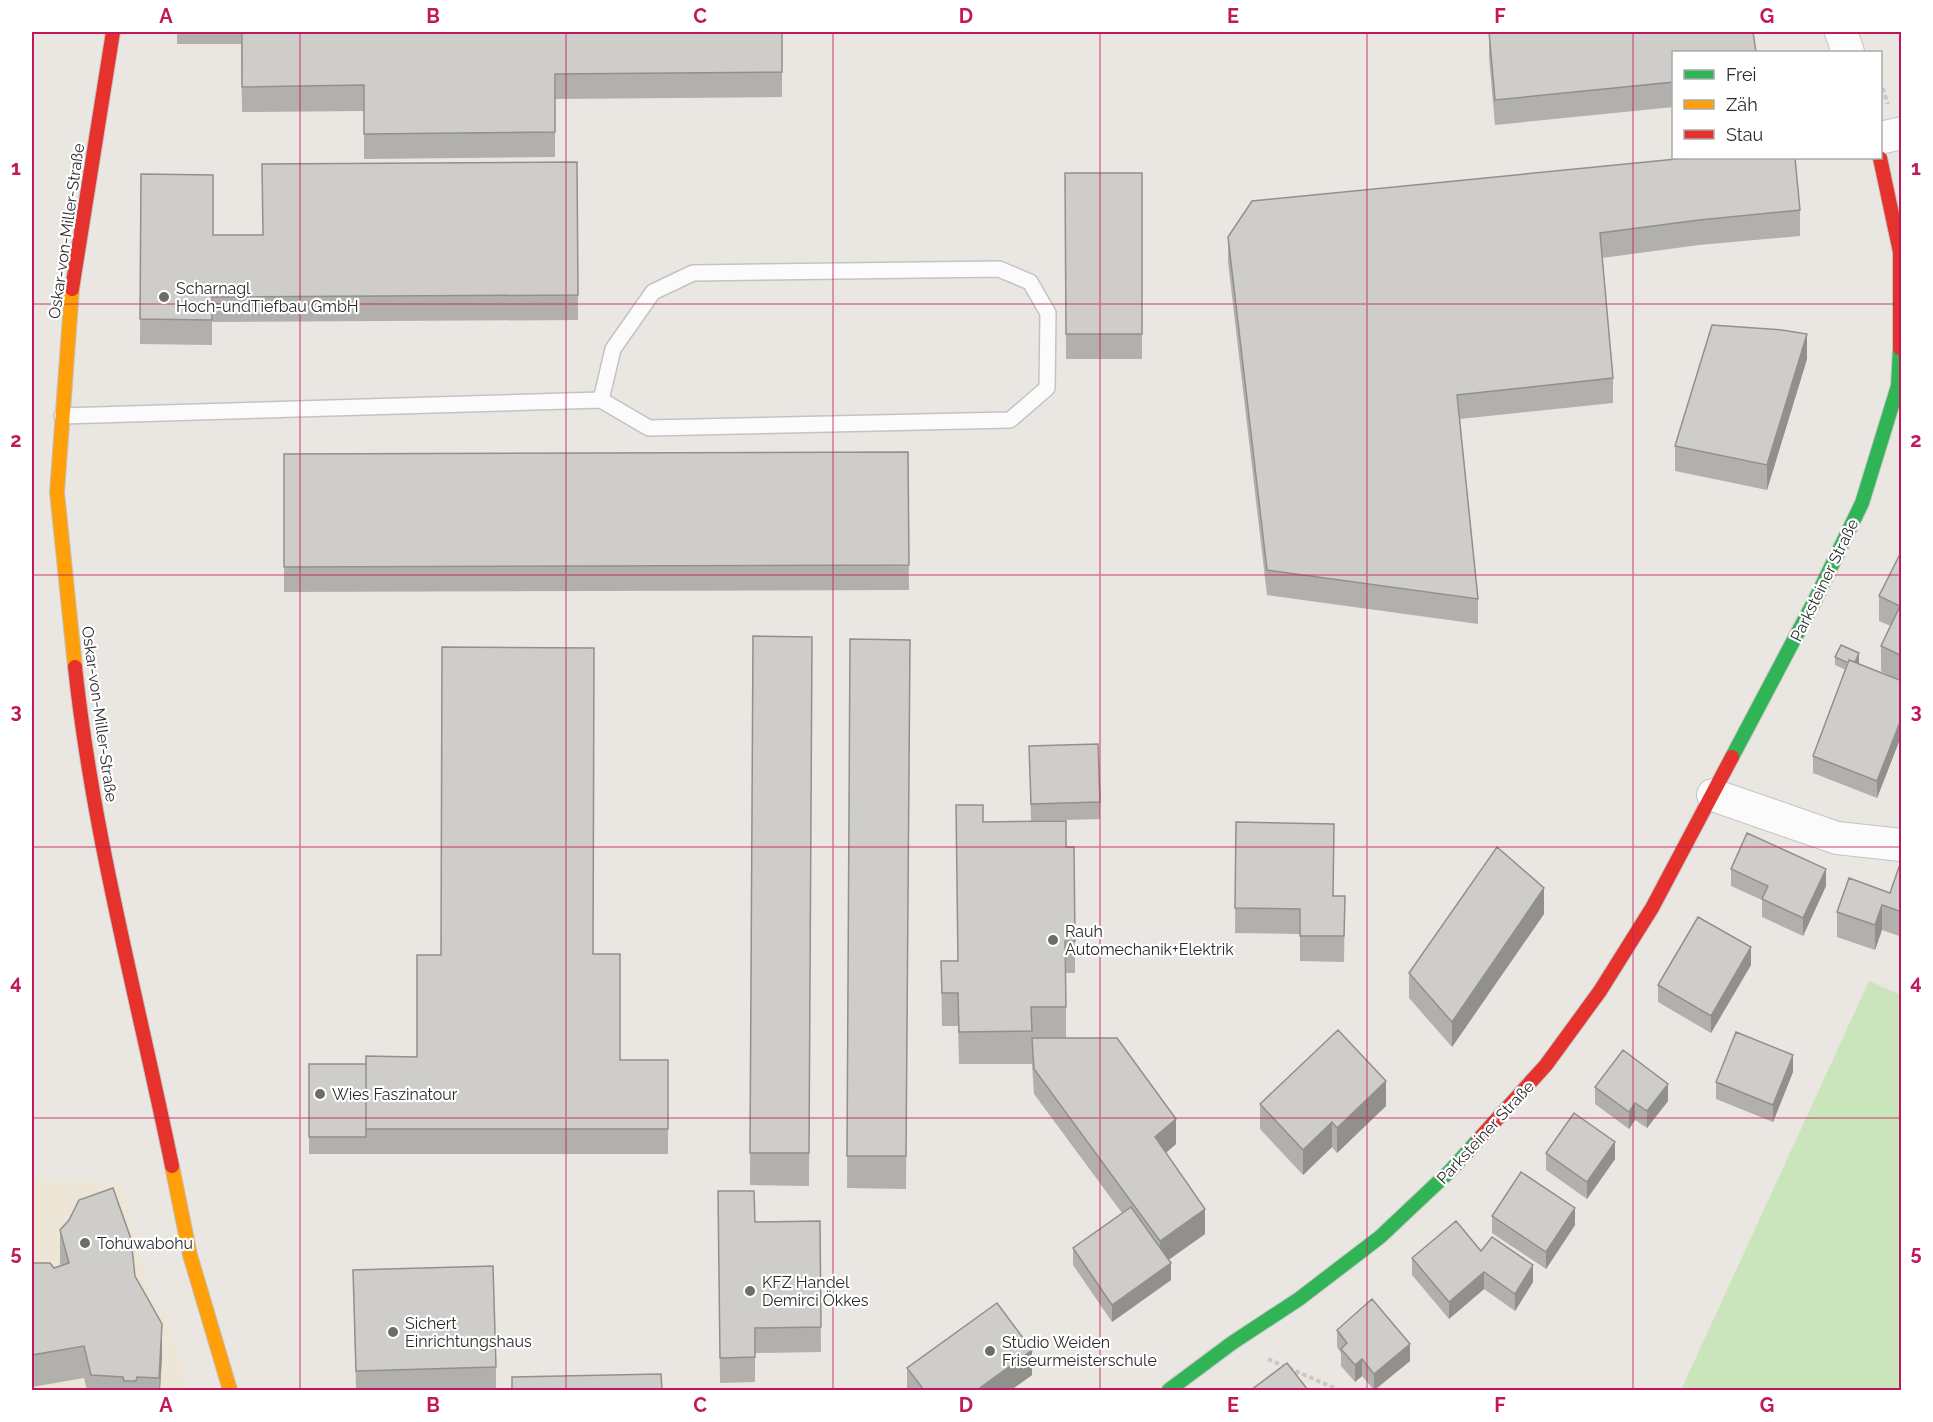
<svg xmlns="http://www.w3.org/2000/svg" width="1933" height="1422" font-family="Raleway,sans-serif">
  <rect width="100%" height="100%" fill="#eae7e2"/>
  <path fill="#ede6d7" d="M32 1179 122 1183 154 1304 166 1314 188 1390H32Z"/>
  <path fill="#cae5bb" d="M1869 981 1901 995V1390H1681Z"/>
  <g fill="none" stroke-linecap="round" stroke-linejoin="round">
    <defs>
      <path id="lane" d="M62 416 601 400 649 428 1010 420 1047 388 1048 313 1030 282 999 269 693 273 653 292 613 349 601 400"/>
      <path id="street" d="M1841 32 1848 52
        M1880 138 1902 133
        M1713 795 1837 838 1902 845"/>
      <path id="fast" d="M1732 757 1815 600 1862 503 1898 386 1900 348
        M1169 1390 1232 1343 1299 1299 1380 1237 1451 1170 1478 1140"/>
      <path id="slow" d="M72 289 57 492 75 667
        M172 1166 190 1255 230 1390"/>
      <path id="jam" d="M1880 158 1900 252V348
        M72 289 113 32
        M75 667C93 836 138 1000 172 1166
        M1478 1140 1546 1065 1600 991 1652 908 1732 757"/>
    </defs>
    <use href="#lane" stroke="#c3c3c3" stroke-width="18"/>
    <use href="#street" stroke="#c3c3c3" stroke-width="34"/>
    <use href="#fast" stroke="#c3c3c3" stroke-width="16"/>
    <use href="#slow" stroke="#c3c3c3" stroke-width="16"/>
    <use href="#jam" stroke="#c3c3c3" stroke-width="16"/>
    <path stroke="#c8c8c7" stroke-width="4" stroke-dasharray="4.5 3" stroke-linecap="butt" d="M1880 81 1888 104
      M1268 1359 1339 1390"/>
    <use href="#lane" stroke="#fcfbfb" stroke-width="15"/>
    <use href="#street" stroke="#fcfbfb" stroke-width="32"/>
    <use href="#fast" stroke="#30b455" stroke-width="14"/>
    <use href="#slow" stroke="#ff9f0a" stroke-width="14"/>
    <use href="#jam" stroke="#e5322d" stroke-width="14"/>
  </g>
  <path fill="#b2b0ad" d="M177 32H782V97L555 99V157L364 159V111L242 112 241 44H177Z
    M1489 32 1674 52V107L1495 125 1489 57Z
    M577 162 578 320 212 322V345L140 344 141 174 213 235H262Z
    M1065 173H1142V359H1066Z
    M1800 210V236L1699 245 1602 258 1613 378V403L1460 419 1478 599V624L1267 595 1228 262V237Z
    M1807 359 1767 490 1675 471V446Z
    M908 452 909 590 284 592V454Z
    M1902 550V734L1877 798 1813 773V756L1846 670 1835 665V657L1859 662 1858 664 1894 678 1881 671V646L1891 626 1879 621V596Z
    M753 636 812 637 809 1186 750 1185Z
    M850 639 910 640 906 1189 847 1188Z
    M1029 746 1100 802V819L1031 821Z
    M983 822 1066 847 1075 941V973H1066V1038L1176 1144 1166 1153 1205 1234 1168 1260 1171 1280 1112 1322 1073 1265V1248L1122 1213 1034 1094 1032 1064H959L958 1026H942L941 961H958Z
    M1236 822 1334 896H1345L1344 962 1300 961V934L1235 933Z
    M1902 868V937L1882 930 1875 950 1837 937V912L1890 893Z
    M1731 869 1826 886 1803 936 1762 917V900L1731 886Z
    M1544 914 1452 1047 1409 998V973Z
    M593 954 620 1060H668V1154H309V1064H366L417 1057Z
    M1751 965 1711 1033 1658 1002V985Z
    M1793 1072 1773 1122 1716 1099V1082Z
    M1595 1087 1668 1101 1647 1128 1635 1120 1629 1129 1595 1104Z
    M1260 1104 1386 1106 1337 1153 1332 1147 1303 1175 1260 1129Z
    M1546 1153 1615 1159 1587 1199 1546 1170Z
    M718 1191 755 1222 820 1221 821 1352 755 1353V1382L720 1383Z
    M1492 1216 1575 1225 1546 1269 1492 1233Z
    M60 1230 135 1276 162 1356 160 1390H87L84 1378 32 1387V1263L54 1268 61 1266 60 1262Z
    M1481 1251 1533 1282 1515 1311 1484 1289 1449 1319 1412 1275V1258Z
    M353 1270 496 1367V1390H356Z
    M1337 1330 1410 1361 1375 1390H1374L1362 1376 1355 1382 1341 1366V1353L1337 1347Z
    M907 1368 1032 1375 1011 1390H907Z"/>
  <path fill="#91908d" d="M1807 334V359L1767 490V465Z
    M1859 653V662L1854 674V665Z
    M1902 717V734L1877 798V781Z
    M1826 869V886L1803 936V918Z
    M1544 888V914L1452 1047V1022Z
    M1882 905V930L1875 950V925Z
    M1751 947V965L1711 1033V1016Z
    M1793 1055V1072L1773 1122V1105Z
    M1386 1081V1106L1337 1153V1128Z
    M1668 1084V1101L1647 1128V1111Z
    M1635 1103V1120L1629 1129V1112Z
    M1176 1119V1144L1155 1162V1137Z
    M1332 1122V1147L1303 1175V1150Z
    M1615 1142V1159L1587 1199V1182Z
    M1575 1208V1225L1546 1269V1252Z
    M1205 1209V1234L1160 1266V1241Z
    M1171 1263V1280L1112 1322V1305Z
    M1533 1265V1282L1515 1311V1294Z
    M1484 1272V1289L1449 1319V1302Z
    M162 1324V1356L160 1390H159Z
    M1410 1344V1361L1374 1390V1374Z
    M1032 1350V1375L1011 1390H977Z
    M1362 1359V1376L1355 1382V1365Z"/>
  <path fill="#cfcdc9" stroke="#91908d" stroke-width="1.5" d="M242 32H782V72L555 74V132L364 134V85L242 87Z
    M1489 32H1753L1756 52H1674V82L1495 100Z
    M1687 158H1795L1800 210 1699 220 1600 233 1613 378 1457 395 1478 599 1267 570 1228 237 1252 201Z
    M577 162 578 295 212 297V320L140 319 141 174 213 175V235H263L262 164Z
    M1065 173H1142V334H1066Z
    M1712 325 1782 330 1807 334 1767 465 1675 446Z
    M908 452 909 565 284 567V454Z
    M1902 550V656L1881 646 1900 606 1879 596Z
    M753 636 812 637 809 1153H750Z
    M850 639 910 640 906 1156H847Z
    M1841 645 1859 653 1855 662 1849 660 1848 663 1835 657Z
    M442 647 594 648 593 954H620V1060H668V1129H366V1056L417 1057V955H441Z
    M1849 660 1902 681V717L1877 781 1813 756Z
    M1098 744 1100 802 1031 804 1029 746Z
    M956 805H983V822L1066 821V847H1074L1075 941H1065L1066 1007H1031L1032 1031 959 1032 958 993H942L941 961H958Z
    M1236 822 1334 824 1333 896H1345L1344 936H1300V909L1235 908Z
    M1747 833 1826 869 1803 918 1762 899 1768 886 1731 869Z
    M1497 847 1544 888 1452 1022 1409 973Z
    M1899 867 1902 868V912L1882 905 1875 925 1837 912 1849 878 1890 893Z
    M1698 917 1751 947 1711 1016 1658 985Z
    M1338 1030 1386 1081 1337 1128 1332 1122 1303 1150 1260 1104Z
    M1736 1032 1793 1055 1773 1105 1716 1082Z
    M1032 1038H1117L1176 1119 1155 1137 1205 1209 1160 1241 1034 1069Z
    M1623 1050 1668 1084 1647 1111 1635 1103 1629 1112 1595 1087Z
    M309 1064H366V1137H309Z
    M1574 1113 1615 1142 1587 1182 1546 1153Z
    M1521 1172 1575 1208 1546 1252 1492 1216Z
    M113 1188 131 1239 135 1276 162 1324 159 1378 137 1377 136 1381H124L123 1377 91 1375 84 1346 32 1355V1263H50L54 1268 69 1263 60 1230 69 1220 79 1200Z
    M718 1191H754L755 1222 820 1221 821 1327 755 1328V1357L720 1358Z
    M1131 1207 1171 1263 1112 1305 1073 1248Z
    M1456 1221 1481 1251 1492 1237 1533 1265 1515 1294 1484 1272 1449 1302 1412 1258Z
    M493 1266 496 1367 356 1371 353 1270Z
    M1372 1299 1410 1344 1374 1374 1362 1359 1355 1365 1341 1349 1347 1343 1337 1330Z
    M997 1303 1032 1350 977 1390H924L907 1368Z
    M1287 1363 1308 1390H1251Z
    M661 1374 662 1390H512V1377Z"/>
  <path fill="none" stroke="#c2185b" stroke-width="1.5" stroke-opacity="0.55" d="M300 32V1390M566 32V1390M833 32V1390M1100 32V1390M1367 32V1390M1633 32V1390M32 304H1902M32 575H1902M32 847H1902M32 1118H1902"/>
  <g fill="#6e6d6c" stroke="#fff" stroke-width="2">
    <circle cx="164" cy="297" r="6"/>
    <circle cx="1053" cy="940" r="6"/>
    <circle cx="320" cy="1094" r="6"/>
    <circle cx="85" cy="1243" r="6"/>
    <circle cx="750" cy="1291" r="6"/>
    <circle cx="393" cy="1332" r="6"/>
    <circle cx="990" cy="1351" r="6"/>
  </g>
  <g text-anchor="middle" stroke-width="4.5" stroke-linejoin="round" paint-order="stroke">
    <g font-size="16" fill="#2c2c2c" stroke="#fff">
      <text transform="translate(66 231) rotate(-82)" y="6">Oskar-von-Miller-Straße</text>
      <text transform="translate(1824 580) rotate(-64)" y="6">Parksteiner Straße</text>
      <text transform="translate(100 714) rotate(82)" y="6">Oskar-von-Miller-Straße</text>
      <text transform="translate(1485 1132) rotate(-47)" y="6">Parksteiner Straße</text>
    </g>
    <g font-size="16" fill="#2c2c2c" stroke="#fff" text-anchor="start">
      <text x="176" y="294">Scharnagl<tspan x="176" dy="18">Hoch-undTiefbau GmbH</tspan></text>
      <text x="1065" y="937">Rauh<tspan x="1065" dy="18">Automechanik+Elektrik</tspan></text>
      <text x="332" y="1100">Wies Faszinatour</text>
      <text x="97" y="1249">Tohuwabohu</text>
      <text x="762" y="1288">KFZ Handel<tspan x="762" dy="18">Demirci Ökkes</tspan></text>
      <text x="405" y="1329">Sichert<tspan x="405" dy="18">Einrichtungshaus</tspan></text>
      <text x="1002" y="1348">Studio Weiden<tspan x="1002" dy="18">Friseurmeisterschule</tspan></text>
    </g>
  </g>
  <rect width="1933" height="1422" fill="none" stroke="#ffffff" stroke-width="66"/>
  <rect x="1672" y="51" width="210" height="108" fill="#ffffff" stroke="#ababab" stroke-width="1.5"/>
  <rect x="1684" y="70" width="30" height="9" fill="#30b455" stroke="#ababab" stroke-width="1.5"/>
  <text x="1726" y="81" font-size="18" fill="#2c2c2c">Frei</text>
  <rect x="1684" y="100" width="30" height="9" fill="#ff9f0a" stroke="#ababab" stroke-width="1.5"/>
  <text x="1726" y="111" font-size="18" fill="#2c2c2c">Zäh</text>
  <rect x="1684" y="130" width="30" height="9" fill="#e5322d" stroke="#ababab" stroke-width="1.5"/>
  <text x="1726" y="141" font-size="18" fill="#2c2c2c">Stau</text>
  <rect x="33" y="33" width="1867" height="1356" fill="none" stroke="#c2185b" stroke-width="2"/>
  <g font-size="20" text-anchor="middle" font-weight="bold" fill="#c2185b">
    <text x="166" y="23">A</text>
    <text x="433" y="23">B</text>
    <text x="700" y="23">C</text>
    <text x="966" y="23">D</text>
    <text x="1233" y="23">E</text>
    <text x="1500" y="23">F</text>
    <text x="1767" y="23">G</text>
    <text x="16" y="175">1</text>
    <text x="1916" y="175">1</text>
    <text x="16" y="447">2</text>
    <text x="1916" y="447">2</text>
    <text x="16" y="718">3</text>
    <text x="1916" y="718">3</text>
    <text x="16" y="989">4</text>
    <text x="1916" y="989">4</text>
    <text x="16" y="1260">5</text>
    <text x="1916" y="1260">5</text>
    <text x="166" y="1412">A</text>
    <text x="433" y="1412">B</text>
    <text x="700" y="1412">C</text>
    <text x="966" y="1412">D</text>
    <text x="1233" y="1412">E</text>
    <text x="1500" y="1412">F</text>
    <text x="1767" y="1412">G</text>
  </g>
</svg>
